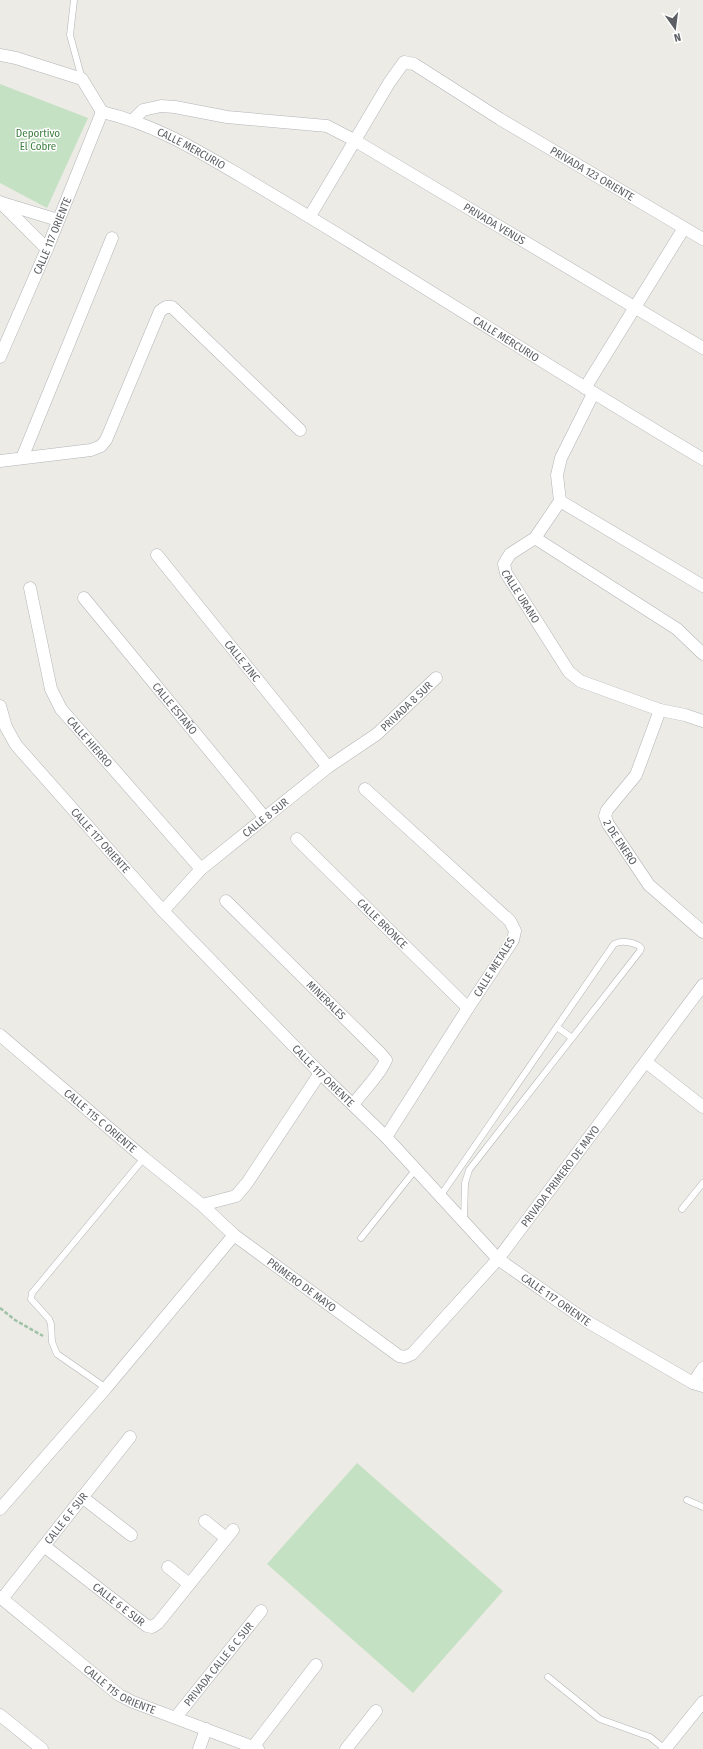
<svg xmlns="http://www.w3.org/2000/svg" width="703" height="1749" font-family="'Fira Sans Condensed',sans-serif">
  <rect width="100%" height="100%" fill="#edebe5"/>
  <path fill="#c5e1c4" d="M0 84 88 118 47 208 0 183Z
    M357 1463 503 1591 413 1693 267 1564Z"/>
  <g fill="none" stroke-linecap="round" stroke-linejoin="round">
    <defs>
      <path id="service" d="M74 0 70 35 82 79
        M557 1027 572 1038
        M441 1195 614 944C621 940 636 942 641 948L640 951 469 1170 465 1183 464 1219
        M682 1209 703 1183
        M361 1238 416 1169
        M106 1388 57 1354 52 1342 51 1324 49 1319 31 1299 32 1293 144 1158
        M687 1500 703 1507
        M548 1677 600 1719 650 1737 665 1749"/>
      <g id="minor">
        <path id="s1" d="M0 55 16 58 82 79 102 112C154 124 195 149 241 176 278 198 315 220 352 243 469 315 585 389 703 459"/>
        <path id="s2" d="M133 120 143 110 161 106 175 107 227 117 327 126 354 140 703 348"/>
        <path d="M0 202 47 249"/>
        <path d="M2 203 58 220"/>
        <path id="s3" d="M310 216 389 83 404 62 414 64 500 119 703 239"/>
        <path id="s4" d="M0 357 47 249 102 112"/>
        <path d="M585 388 684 228"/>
        <path id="s5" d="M593 394 561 458 557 475 560 501 535 538 510 554 504 564 506 573 569 672 580 681 660 710"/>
        <path d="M22 458 112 238"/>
        <path d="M0 461 91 450 101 446 106 440 160 311 166 307H172L300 430"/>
        <path d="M560 501 703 586"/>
        <path d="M535 538 677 629 703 654"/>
        <path id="s6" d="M157 555 328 767"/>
        <path id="s7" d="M30 588 51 689 61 709 201 869"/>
        <path id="s8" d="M84 598 265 818"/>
        <path id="s9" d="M0 706 6 727 16 745 163 911 320 1073 386 1137 498 1259 588 1322 693 1383 703 1386"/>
        <path id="s10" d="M703 721 685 715 660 710 636 775 607 810 605 816 608 824 649 885 703 932"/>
        <path d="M365 789 510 921 515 931 513 940 468 1008 386 1137"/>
        <path id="s11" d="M297 839 468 1008"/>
        <path id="s12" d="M226 901 381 1054 386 1060C379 1077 363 1090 353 1105"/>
        <path id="s13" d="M163 911 201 869 328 767 377 734 436 678"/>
        <path id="s14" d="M0 1035 144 1158 202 1205 234 1235 399 1356 405 1357 412 1354 498 1259 703 985"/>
        <path d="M646 1062 703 1107"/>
        <path d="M202 1205 236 1196 247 1183 320 1073"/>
        <path d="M693 1383 703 1368"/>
        <path d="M82 1497 131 1535"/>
        <path d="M0 1509 106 1388 234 1235"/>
        <path d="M205 1521 226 1538"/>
        <path id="s15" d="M44 1546 147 1626 152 1627 158 1623 233 1530"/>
        <path d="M168 1567 189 1584"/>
        <path id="s16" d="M0 1597 119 1695 133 1702 258 1749"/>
        <path id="s17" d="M2 1599 130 1437"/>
        <path d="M0 1715 42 1749"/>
        <path id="s18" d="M176 1717 261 1611"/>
        <path d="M253 1747 316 1665"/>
        <path d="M199 1749 206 1729"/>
        <path d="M346 1749 376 1711"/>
        <path d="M665 1749 703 1702"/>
      </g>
    </defs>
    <use href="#service" stroke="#b2b4b8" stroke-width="7"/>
    <use href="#minor" stroke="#b2b4b8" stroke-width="13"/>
    <path stroke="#9ec2a7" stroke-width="2.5" stroke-dasharray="4 2" stroke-linecap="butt" d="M0 1308 15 1320 43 1336"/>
    <use href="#service" stroke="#fff" stroke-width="6"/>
    <use href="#minor" stroke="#fff" stroke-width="12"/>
  </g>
  <g text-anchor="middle" stroke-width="3" stroke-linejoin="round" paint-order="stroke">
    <g font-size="11" fill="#3f7f41" stroke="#fff">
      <text x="38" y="137">Deportivo<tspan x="38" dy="13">El Cobre</tspan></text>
    </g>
    <g font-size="11" fill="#5c5f63" stroke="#fff">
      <text dy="4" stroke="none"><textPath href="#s1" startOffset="221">CALLE MERCURIO</textPath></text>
      <text dy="4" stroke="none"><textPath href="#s3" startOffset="400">PRIVADA 123 ORIENTE</textPath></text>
      <text dy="4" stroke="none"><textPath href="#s2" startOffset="394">PRIVADA VENUS</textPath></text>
      <text dy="4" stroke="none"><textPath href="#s4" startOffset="132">CALLE 117 ORIENTE</textPath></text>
      <text dy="4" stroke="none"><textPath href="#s1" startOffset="589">CALLE MERCURIO</textPath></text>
      <text dy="4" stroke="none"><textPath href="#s5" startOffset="238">CALLE URANO</textPath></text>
      <text dy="4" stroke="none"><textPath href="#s6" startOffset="136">CALLE ZINC</textPath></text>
      <text dy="4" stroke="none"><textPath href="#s13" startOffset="319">PRIVADA 8 SUR</textPath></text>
      <text dy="4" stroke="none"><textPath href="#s8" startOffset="143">CALLE ESTAÑO</textPath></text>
      <text dy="4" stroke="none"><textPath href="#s7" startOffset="169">CALLE HIERRO</textPath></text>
      <text dy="4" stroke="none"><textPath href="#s13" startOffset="139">CALLE 8 SUR</textPath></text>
      <text dy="4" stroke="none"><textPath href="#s9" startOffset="170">CALLE 117 ORIENTE</textPath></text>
      <text dy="4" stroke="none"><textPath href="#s10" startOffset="196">2 DE ENERO</textPath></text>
      <text dy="4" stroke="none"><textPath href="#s11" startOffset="120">CALLE BRONCE</textPath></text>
      <text transform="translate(494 967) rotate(-58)" y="4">CALLE METALES</text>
      <text dy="4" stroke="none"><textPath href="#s12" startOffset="141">MINERALES</textPath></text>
      <text dy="4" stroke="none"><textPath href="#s9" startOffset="494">CALLE 117 ORIENTE</textPath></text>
      <text dy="4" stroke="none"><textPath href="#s14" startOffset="132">CALLE 115 C ORIENTE</textPath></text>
      <text dy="4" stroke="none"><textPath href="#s14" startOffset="758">PRIVADA PRIMERO DE MAYO</textPath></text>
      <text dy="4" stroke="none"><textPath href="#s14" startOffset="392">PRIMERO DE MAYO</textPath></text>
      <text dy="4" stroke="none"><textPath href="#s9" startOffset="818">CALLE 117 ORIENTE</textPath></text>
      <text dy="4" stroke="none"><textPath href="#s17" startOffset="103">CALLE 6 F SUR</textPath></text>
      <text dy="4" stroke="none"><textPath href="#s15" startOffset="95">CALLE 6 E SUR</textPath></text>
      <text dy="4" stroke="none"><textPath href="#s18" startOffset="68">PRIVADA CALLE 6 C SUR</textPath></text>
      <text dy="4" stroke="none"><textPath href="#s16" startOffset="152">CALLE 115 ORIENTE</textPath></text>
    </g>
  </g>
  <g transform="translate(675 28) rotate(166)" stroke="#ffffff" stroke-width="3" paint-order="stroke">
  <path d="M0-3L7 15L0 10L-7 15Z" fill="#5c5f63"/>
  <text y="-6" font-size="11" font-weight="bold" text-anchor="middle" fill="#5c5f63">N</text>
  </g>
</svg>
